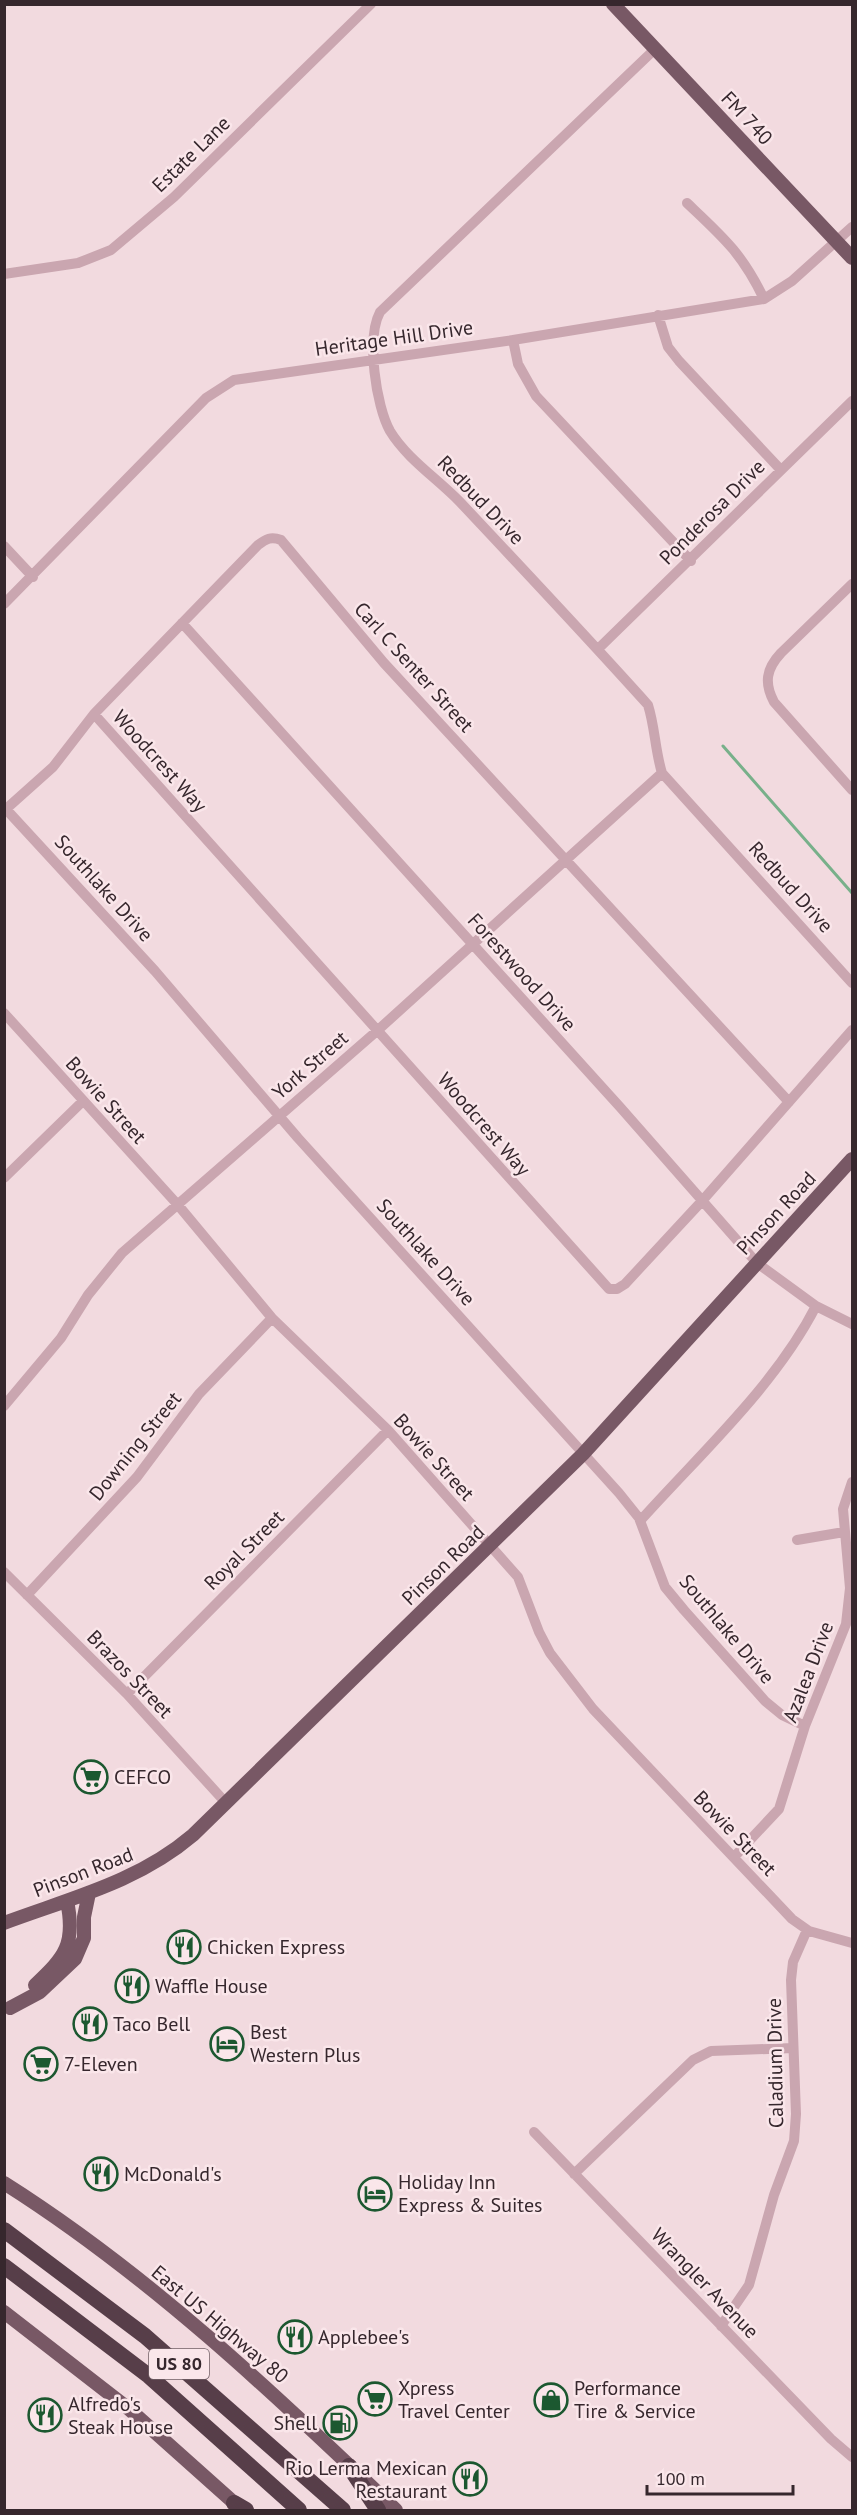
<svg xmlns="http://www.w3.org/2000/svg" width="857" height="2515" font-family="'PT Sans',sans-serif">
  <rect width="100%" height="100%" fill="#f2dadf"/>
  <g fill="none" stroke-linecap="round" stroke-linejoin="round">
    <path stroke="#78b08a" stroke-width="3" d="M723 746 852 893"/>
    <path stroke="#caa6b0" stroke-width="10" d="M655 49 380 312C366 338 376 406 390 431 407 459 438 479 460 502 523 569 586 636 648 705 655 727 655 750 662 773L852 983
      M687 203C723 237 742 253 764 299
      M4 274 78 263 111 250 174 197 371 4
      M658 315 668 347 679 361 780 469
      M513 340 518 364 536 396 691 561
      M4 546 33 577
      M852 584 781 653C766 669 764 683 774 702L852 790
      M4 604 206 398 234 380 513 340 764 299 792 281 852 227
      M182 623 620 1107 757 1263 816 1306 852 1324
      M598 649 852 401
      M94 714 609 1289H617L625 1284 702 1201 852 1030
      M4 807 155 971 298 1138 619 1493 639 1518 665 1587 684 1610 765 1701 782 1715 805 1726
      M6 809 53 767 94 714 258 545C266 539 271 536 281 540L384 663 789 1102
      M4 1013 178 1205 272 1318 388 1430 518 1577 539 1632 550 1653 593 1709 792 1919 809 1931 852 1943
      M4 1178 83 1101
      M4 1406 61 1338 88 1295 122 1253 378 1030 662 773
      M640 1521C700 1454 775 1386 816 1306
      M797 1540 844 1532
      M4 1572 127 1694 226 1803
      M27 1595 137 1477 199 1394 272 1318
      M127 1694 388 1430
      M735 1856 779 1809 805 1726 846 1624 850 1588 843 1509 852 1482
      M534 2132 831 2439 852 2457
      M574 2174 693 2060 711 2051 793 2048
      M721 2326 749 2285 774 2195 794 2141 796 2114 791 1980 793 1962 807 1930"/>
    <path stroke="#785865" stroke-width="14" d="M613 4 852 258
      M4 1923C71 1898 138 1882 193 1835L583 1454 852 1159
      M35 1985C65 1957 76 1944 67 1901
      M10 2008 40 1992 75 1959 84 1938V1917L89 1893
      M4 2183C148 2274 274 2393 396 2510
      M4 2312 129 2409 241 2509"/>
    <path stroke="#573e49" stroke-width="16" d="M4 2230 145 2336 343 2510
      M4 2266 149 2376 299 2510
      M349 2466 378 2510
      M234 2503 246 2510"/>
  </g>
  <defs>
    <symbol id="supermarket-ring" viewBox="-11 -11 22 22"><circle r="9.5" fill="#fae6ea" stroke="#1c5830" stroke-width="1.5"/><path d="M-6-5.5h2.5l.6 2H6L4.5 2H-2.5L-4.4-4H-6ZM-1.5 3.2a1.3 1.3 0 1 0 .1 0ZM3 3.2a1.3 1.3 0 1 0 .1 0Z" fill="#1c5830"/></symbol>
    <symbol id="restaurant-ring" viewBox="-11 -11 22 22"><circle r="9.5" fill="#fae6ea" stroke="#1c5830" stroke-width="1.5"/><path d="M-5-6h1v4h1v-4h1v4h1v-4h1v5L-1.5 .5V6h-2V.5L-5-1ZM5-6V6H3V1.5H1.5Q1.5-4 5-6Z" fill="#1c5830"/></symbol>
    <symbol id="hotel-ring" viewBox="-11 -11 22 22"><circle r="9.5" fill="#fae6ea" stroke="#1c5830" stroke-width="1.5"/><path d="M-6-4.5h1.5V1H6V5H4.5V3h-9V5H-6ZM-4 0a1.8 1.8 0 1 1 3.6 0ZM.5 0V-2.5h3Q6-2.5 6 0Z" fill="#1c5830"/></symbol>
    <symbol id="shop-ring" viewBox="-11 -11 22 22"><circle r="9.5" fill="#fae6ea" stroke="#1c5830" stroke-width="1.5"/><path d="M-5-2.5h2.3a2.7 3.5 0 0 1 5.4 0H5L5.5 6h-11ZM-1.5-2.5h3a1.5 2.3 0 0 0-3 0Z" fill="#1c5830"/></symbol>
    <symbol id="fuel-ring" viewBox="-11 -11 22 22"><circle r="9.5" fill="#fae6ea" stroke="#1c5830" stroke-width="1.5"/><path d="M-5.5-6h7V0h2V4h1.3V-2.5L3-4.5l.8-.8L6-3V5H2.5V1h-1V6h-7ZM-4.2-4.7v3.2H.2V-4.7Z" fill="#1c5830"/></symbol>
  </defs>
  <g fill-rule="evenodd">
    <use href="#supermarket-ring" x="72" y="1758" width="38" height="38"/>
    <use href="#restaurant-ring" x="165" y="1928" width="38" height="38"/>
    <use href="#restaurant-ring" x="113" y="1967" width="38" height="38"/>
    <use href="#restaurant-ring" x="71" y="2005" width="38" height="38"/>
    <use href="#hotel-ring" x="208" y="2025" width="38" height="38"/>
    <use href="#supermarket-ring" x="22" y="2045" width="38" height="38"/>
    <use href="#restaurant-ring" x="82" y="2155" width="38" height="38"/>
    <use href="#hotel-ring" x="356" y="2175" width="38" height="38"/>
    <use href="#restaurant-ring" x="276" y="2318" width="38" height="38"/>
    <use href="#supermarket-ring" x="356" y="2380" width="38" height="38"/>
    <use href="#shop-ring" x="532" y="2381" width="38" height="38"/>
    <use href="#restaurant-ring" x="26" y="2396" width="38" height="38"/>
    <use href="#fuel-ring" x="321" y="2404" width="38" height="38"/>
    <use href="#restaurant-ring" x="451" y="2460" width="38" height="38"/>
  </g>
  <g text-anchor="middle" stroke-width="5" stroke-linejoin="round" paint-order="stroke">
    <rect fill="#fae6ea" stroke="#716066" stroke-width="1.5" x="149" y="2349" width="60" height="30" rx="4.5"/>
    <g font-size="18" font-weight="bold" fill="#36272d">
      <text x="179" y="2370">US 80</text>
    </g>
    <g font-size="20" fill="#36272d" stroke="#fae6ea">
      <text transform="translate(747 118) rotate(47)" y="7">FM 740</text>
      <text transform="translate(191 154) rotate(-44)" y="7">Estate Lane</text>
      <text transform="translate(394 338) rotate(-8)" y="7">Heritage Hill Drive</text>
      <text transform="translate(481 500) rotate(46)" y="7">Redbud Drive</text>
      <text transform="translate(712 512) rotate(-45)" y="7">Ponderosa Drive</text>
      <text transform="translate(414 667) rotate(48)" y="7">Carl C Senter Street</text>
      <text transform="translate(160 761) rotate(48)" y="7">Woodcrest Way</text>
      <text transform="translate(791 887) rotate(48)" y="7">Redbud Drive</text>
      <text transform="translate(104 888) rotate(48)" y="7">Southlake Drive</text>
      <text transform="translate(522 972) rotate(48)" y="7">Forestwood Drive</text>
      <text transform="translate(310 1065) rotate(-41)" y="7">York Street</text>
      <text transform="translate(106 1100) rotate(48)" y="7">Bowie Street</text>
      <text transform="translate(484 1124) rotate(49)" y="7">Woodcrest Way</text>
      <text transform="translate(776 1213) rotate(-47)" y="7">Pinson Road</text>
      <text transform="translate(426 1252) rotate(48)" y="7">Southlake Drive</text>
      <text transform="translate(135 1446) rotate(-51)" y="7">Downing Street</text>
      <text transform="translate(434 1457) rotate(48)" y="7">Bowie Street</text>
      <text transform="translate(244 1550) rotate(-45)" y="7">Royal Street</text>
      <text transform="translate(443 1565) rotate(-44)" y="7">Pinson Road</text>
      <text transform="translate(727 1629) rotate(50)" y="7">Southlake Drive</text>
      <text transform="translate(808 1672) rotate(-69)" y="7">Azalea Drive</text>
      <text transform="translate(130 1674) rotate(46)" y="7">Brazos Street</text>
      <text transform="translate(735 1833) rotate(46)" y="7">Bowie Street</text>
      <text transform="translate(83 1872) rotate(-21)" y="7">Pinson Road</text>
      <text transform="translate(775 2063) rotate(-91)" y="7">Caladium Drive</text>
      <text transform="translate(705 2283) rotate(46)" y="7">Wrangler Avenue</text>
      <text transform="translate(220 2324) rotate(40)" y="7">East US Highway 80</text>
    </g>
    <g font-size="20" fill="#36272d" stroke="#fae6ea" text-anchor="start">
      <text x="114" y="1784">CEFCO</text>
      <text x="207" y="1954">Chicken Express</text>
      <text x="155" y="1993">Waffle House</text>
      <text x="113" y="2031">Taco Bell</text>
      <text x="250" y="2039">Best<tspan x="250" dy="23">Western Plus</tspan></text>
      <text x="64" y="2071">7-Eleven</text>
      <text x="124" y="2181">McDonald's</text>
      <text x="398" y="2189">Holiday Inn<tspan x="398" dy="23">Express &amp; Suites</tspan></text>
      <text x="318" y="2344">Applebee's</text>
      <text x="398" y="2395">Xpress<tspan x="398" dy="23">Travel Center</tspan></text>
      <text x="574" y="2395">Performance<tspan x="574" dy="23">Tire &amp; Service</tspan></text>
      <text x="68" y="2411">Alfredo's<tspan x="68" dy="23">Steak House</tspan></text>
      <text x="317" y="2430" text-anchor="end">Shell</text>
      <text x="447" y="2475" text-anchor="end">Rio Lerma Mexican<tspan x="447" dy="23">Restaurant</tspan></text>
    </g>
  </g>
  <rect width="857" height="2515" fill="none" stroke="#36272d" stroke-width="12"/>
  <path d="M647 2485v9h146v-9" fill="none" stroke="#36272d" stroke-width="3"/>
  <text x="656" y="2485" font-size="18" fill="#36272d" stroke="#fae6ea" stroke-width="4.5" paint-order="stroke">100 m</text>
</svg>
